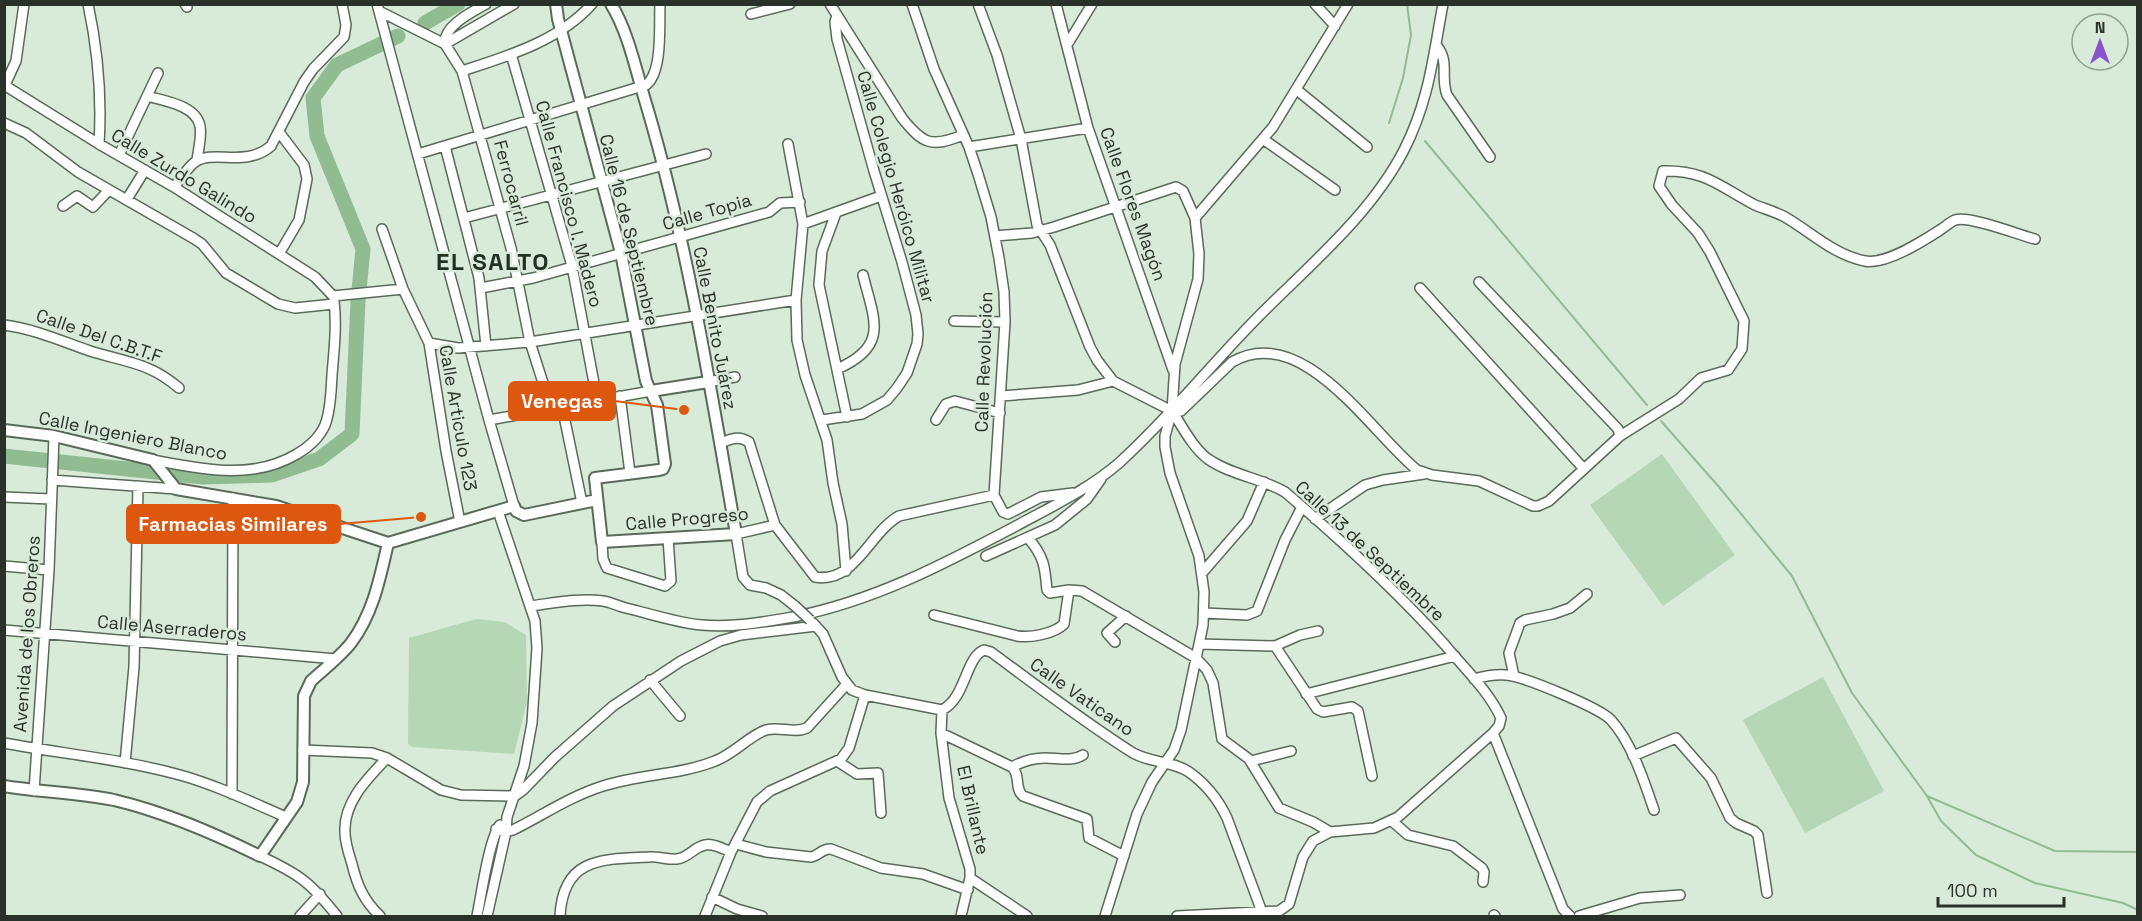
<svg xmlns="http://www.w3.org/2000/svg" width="2142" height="921" font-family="'Space Grotesk',sans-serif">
  <rect width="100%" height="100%" fill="#d8ead8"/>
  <path fill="#b6d7b6" d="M1662 454 1735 555 1663 606 1590 505Z
    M476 619 504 622 526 635 527 702 514 754 412 747 408 744 409 638Z
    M1823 677 1884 791 1805 833 1743 720Z"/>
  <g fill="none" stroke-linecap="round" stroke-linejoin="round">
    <path stroke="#91bc92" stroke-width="2" d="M1389 123 1403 78 1411 35 1407 4
      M1425 141 1647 405
      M1661 421 1719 487 1792 576 1852 693 1927 796 2055 851 2138 852
      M1927 796 1941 821 1976 855 2035 883 2123 903 2138 910"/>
    <path stroke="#91bc92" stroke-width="15" d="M425 23 458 4
      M4 456 203 477 272 475 319 459 352 434 358 301 363 249 317 136 313 98 337 65 398 36"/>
    <defs>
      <path id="minor" d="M88 4C98 51 102 97 99 144
        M185 4 187 7
        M377 4 489 420 514 506
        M830 4 902 118C923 144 931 148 963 135
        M912 4 934 69 969 147 978 174 991 217 999 258 1004 292 1005 322 994 495 1003 512 1008 514 1041 497 1073 493
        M978 4 997 55 1021 139 1037 225 1050 245 1090 347 1097 360 1113 381 1172 411H1181L1232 362C1303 321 1371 433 1417 470L1432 475 1479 481 1533 506H1538L1549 501 1620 436 1679 399 1701 378 1728 370 1742 349 1744 321 1710 252 1698 233 1672 205 1659 186 1663 171C1706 170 1720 187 1755 205 1765 209 1776 212 1785 217 1811 232 1834 255 1865 261 1886 265 1923 241 1940 230 1945 227 1950 222 1955 220 1969 215 2019 235 2035 239
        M1056 4 1088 128 1173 370
        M1315 4 1335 26
        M379 11 445 44 462 71 511 248 530 342 551 408
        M751 14 790 4
        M445 44 514 4
        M445 44C443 26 472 12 486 4
        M1067 45 1092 4
        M1437 46C1450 63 1440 76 1447 95L1490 157
        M511 54 572 266 597 399
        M462 71C508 56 559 41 592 4
        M4 85 99 144 174 187 315 277 333 296 403 289
        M5 85 16 61 24 4
        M1297 90 1367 147
        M147 96C164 101 196 105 200 126 202 137 198 150 197 161
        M4 123 26 133 78 172 193 238 202 244 226 273 278 304 295 308 334 304
        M1263 139 1335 190
        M788 144 803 224 796 300 797 340 805 375 827 440 833 483 842 524 846 571
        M445 146 479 278 486 346
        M969 147 1088 128
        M418 154 646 85C663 72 659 25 660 4
        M119 155 158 73
        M174 187C180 180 187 168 195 162 214 149 246 168 271 146L304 82 313 69 344 37 346 25 342 4
        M127 199 145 170
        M63 206 77 196 93 207 109 190
        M836 213 822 251 819 285 847 417
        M464 218 706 154
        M803 224 881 196
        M382 229 403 289 429 343 446 451 460 522
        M995 236 1032 233 1054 227 1176 187 1183 191 1195 218
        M279 254 299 220 307 179 304 165 279 132
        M1479 282 1618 429 1620 436
        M481 288 533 278 769 212 780 203 800 202
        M1420 288 1584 469
        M954 321 1005 322
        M4 325C35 329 61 341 90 351 125 362 149 362 179 388
        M429 343 458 348 530 342 796 300
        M837 369C890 346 874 320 863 275
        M708 382 735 377
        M620 396 630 473
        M1001 396 1078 390 1113 381
        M562 406 582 503
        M1172 411C1182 426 1193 448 1208 459 1231 475 1261 478 1285 492 1341 540 1396 590 1445 645 1464 668 1488 690 1501 718L1499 726 1493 733 1398 817 1374 828 1330 832 1313 841 1303 857 1289 904 1279 911 1177 916
        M489 420 651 391
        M822 420 862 414 887 400 897 388 907 373 917 344 918 334 916 315 902 262 874 171 837 39 835 22 837 15
        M936 420 946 404 955 401 1000 413
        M720 443C731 439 739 435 749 442L775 525 815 577C855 584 869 533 899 516L994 495
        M153 460C201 469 252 481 297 454 308 448 320 437 325 425 331 410 331 390 332 375 334 350 337 326 334 301
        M52 480 176 489
        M4 497 51 499
        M1315 519 1365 485 1383 480 1424 474
        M775 525 736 534 743 577 750 585 766 588 781 595 795 606
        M1028 538C1044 556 1045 567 1047 590L1050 593 1069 590 1082 591 1196 658 1207 670 1213 683 1222 739 1249 759 1279 808 1313 822 1330 832
        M602 542 603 559 607 568 665 586 671 581 668 538
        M986 556 1055 525 1087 499 1101 479
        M4 566 49 570
        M1202 573 1247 521 1264 482
        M530 606C554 603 578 598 603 601 610 602 618 606 626 608 651 614 677 623 702 625 732 628 764 622 793 617 874 601 944 564 1016 526 1051 507 1089 489 1119 463 1170 417 1213 362 1261 314 1312 263 1371 214 1404 150 1429 101 1433 57 1443 4
        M1204 613 1247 615 1257 611 1285 540 1302 507
        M934 615 1017 636C1030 638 1054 634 1064 624L1069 590
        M813 623 823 634 842 677 852 690 865 695 942 710
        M4 630 336 659
        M1115 642 1107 633 1126 616
        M1199 644 1275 646 1300 635 1318 631
        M1275 646 1317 709 1323 712 1352 707 1358 711 1372 776
        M1514 676 1509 653 1520 623 1525 620 1553 614 1570 608 1587 594
        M1474 679C1485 676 1495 674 1506 675 1523 676 1600 708 1611 720 1632 743 1644 781 1654 810
        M650 680 680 716
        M1306 694 1455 656
        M942 710C966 698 965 658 984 650L991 652C1037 686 1084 722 1133 753 1151 763 1173 761 1189 772 1206 784 1218 799 1227 818L1262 912
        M942 710 941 733 949 798 970 869V878L961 916
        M941 733 1012 767C1021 776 1014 788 1023 796L1087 819 1089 838 1124 856
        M1493 733 1563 909 1570 916
        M4 743C63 754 122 759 180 775 216 785 251 802 286 817
        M303 750 372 753 387 758 441 790 461 795 515 796 523 790 555 757 613 706 681 661 720 641 741 635 816 626
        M1633 756 1676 738 1711 778 1730 818 1736 823 1754 831 1758 835 1767 893
        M837 761 857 774 878 773 881 813
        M1251 761 1291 751
        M125 763 134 667 138 486
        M1012 767C1023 761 1033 758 1045 758 1058 758 1072 762 1083 755
        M34 791 49 570 54 436
        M232 794 233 498
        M1392 821 1408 835 1453 846 1482 868 1484 872 1483 882
        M496 829 506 832 513 830C543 815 571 796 603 786 640 774 680 775 715 761 734 754 750 735 766 730 780 726 793 734 807 728L846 685
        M736 844 766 852 811 857C819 856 822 848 831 849L881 868 923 874 968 890
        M260 856C299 874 310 882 337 916
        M970 878 1027 916
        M712 897 737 909 762 916
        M1494 915 1495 916
        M300 916 320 894
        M380 916C364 901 357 885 352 864 349 854 345 843 345 833 343 802 368 778 387 758
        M477 916C481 897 489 838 500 825
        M487 916 506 832 507 817 524 766 532 723 537 648 535 621 498 511
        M560 916C563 858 601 859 649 857 658 856 667 860 677 859 688 858 694 847 705 845 713 843 724 849 731 852
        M705 916 731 852 757 802 770 791 841 759 849 748 865 695
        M1105 916 1137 814 1152 782 1174 750 1181 730 1203 625 1204 592 1199 556 1170 473 1165 447V436L1172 411 1175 364 1198 279 1199 254 1195 218 1273 127 1348 4
        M1579 916 1640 898 1680 895"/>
      <path id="tertiary" d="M556 4 558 19 621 253 646 381 657 405 665 464 663 469 659 470 595 478 602 542 736 534C711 391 688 246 647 107 637 75 629 33 611 4
        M651 391 708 382
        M4 430 54 436 153 460 176 489 276 506 388 543 514 506 516 511 524 515 597 500
        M4 786C41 792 78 793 114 800 165 812 213 833 260 856L297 802 303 782 304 696 311 681C324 669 340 657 351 643 373 614 380 578 388 543"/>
    </defs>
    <use href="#minor" stroke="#5a6a5a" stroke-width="12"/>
    <use href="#tertiary" stroke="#5a6a5a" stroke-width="14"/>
    <use href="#minor" stroke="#fff" stroke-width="9"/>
    <use href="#tertiary" stroke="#fff" stroke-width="10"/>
    <defs>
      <path id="minor-bridge" d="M795 606 810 620"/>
    </defs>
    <use href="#minor-bridge" stroke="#5a6a5a" stroke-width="12" stroke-linecap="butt"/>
    <use href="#minor-bridge" stroke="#fff" stroke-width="9"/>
  </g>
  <g text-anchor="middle" stroke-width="5" stroke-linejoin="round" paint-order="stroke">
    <g font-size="18" fill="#2a312a" stroke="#d8ead8">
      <text transform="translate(184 176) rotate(31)" y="6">Calle Zurdo Galindo</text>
      <text transform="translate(511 183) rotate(75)" y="6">Ferrocarril</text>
      <text transform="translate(896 187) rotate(74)" y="6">Calle Colegio Heróico Militar</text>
      <text transform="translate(569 204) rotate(75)" y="6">Calle Francisco I. Madero</text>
      <text transform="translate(1133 204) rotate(70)" y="6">Calle Flores Magón</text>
      <text transform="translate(707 212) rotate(-16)" y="6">Calle Topia</text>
      <text transform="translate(629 230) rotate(76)" y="6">Calle 16 de Septiembre</text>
      <text transform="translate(715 328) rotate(79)" y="6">Calle Benito Juárez</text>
      <text transform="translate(99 336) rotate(19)" y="6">Calle Del C.B.T.F</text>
      <text transform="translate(984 362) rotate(-88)" y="6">Calle Revolución</text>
      <text transform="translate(458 418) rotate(80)" y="6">Calle Articulo 123</text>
      <text transform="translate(133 436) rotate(11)" y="6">Calle Ingeniero Blanco</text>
      <text transform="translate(687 519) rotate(-5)" y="6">Calle Progreso</text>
      <text transform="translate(1370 551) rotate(43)" y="6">Calle 13 de Septiembre</text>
      <text transform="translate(172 628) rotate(5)" y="6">Calle Aserraderos</text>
      <text transform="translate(27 634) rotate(-86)" y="6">Avenida de los Obreros</text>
      <text transform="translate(1082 697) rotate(35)" y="6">Calle Vaticano</text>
      <text transform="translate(973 810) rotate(77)" y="6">El Brillante</text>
    </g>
    <g font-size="24" font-weight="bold" letter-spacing="1.5" fill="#223023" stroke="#d8ead8">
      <text x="493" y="270">EL SALTO</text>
    </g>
  </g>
  <path fill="none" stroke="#de570e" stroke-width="2" d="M684 410L615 401M421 517L340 524"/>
  <g fill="#de570e" stroke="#d8ead8" stroke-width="2">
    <circle cx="684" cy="410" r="6"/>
    <circle cx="421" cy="517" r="6"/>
  </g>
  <g fill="#de570e" stroke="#de570e" stroke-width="2">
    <rect x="509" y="382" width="106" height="38" rx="6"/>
    <rect x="127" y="505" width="213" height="38" rx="6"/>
  </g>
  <g font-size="20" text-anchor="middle" font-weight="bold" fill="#fff">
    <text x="562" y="408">Venegas</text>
    <text x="233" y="531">Farmacias Similares</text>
  </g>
  <rect width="2142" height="921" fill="none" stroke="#2a312a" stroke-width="12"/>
  <g transform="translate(2100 42)"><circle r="28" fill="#d8ead8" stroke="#92a092" stroke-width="1.5"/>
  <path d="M0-4.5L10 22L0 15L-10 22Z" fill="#8853cb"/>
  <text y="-9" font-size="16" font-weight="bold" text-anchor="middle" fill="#2a312a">N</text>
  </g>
  <path d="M1938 897v9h126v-9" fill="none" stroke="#2a312a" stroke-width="3"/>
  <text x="1947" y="897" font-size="18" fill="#2a312a" stroke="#d8ead8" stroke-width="4.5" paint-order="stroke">100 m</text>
</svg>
